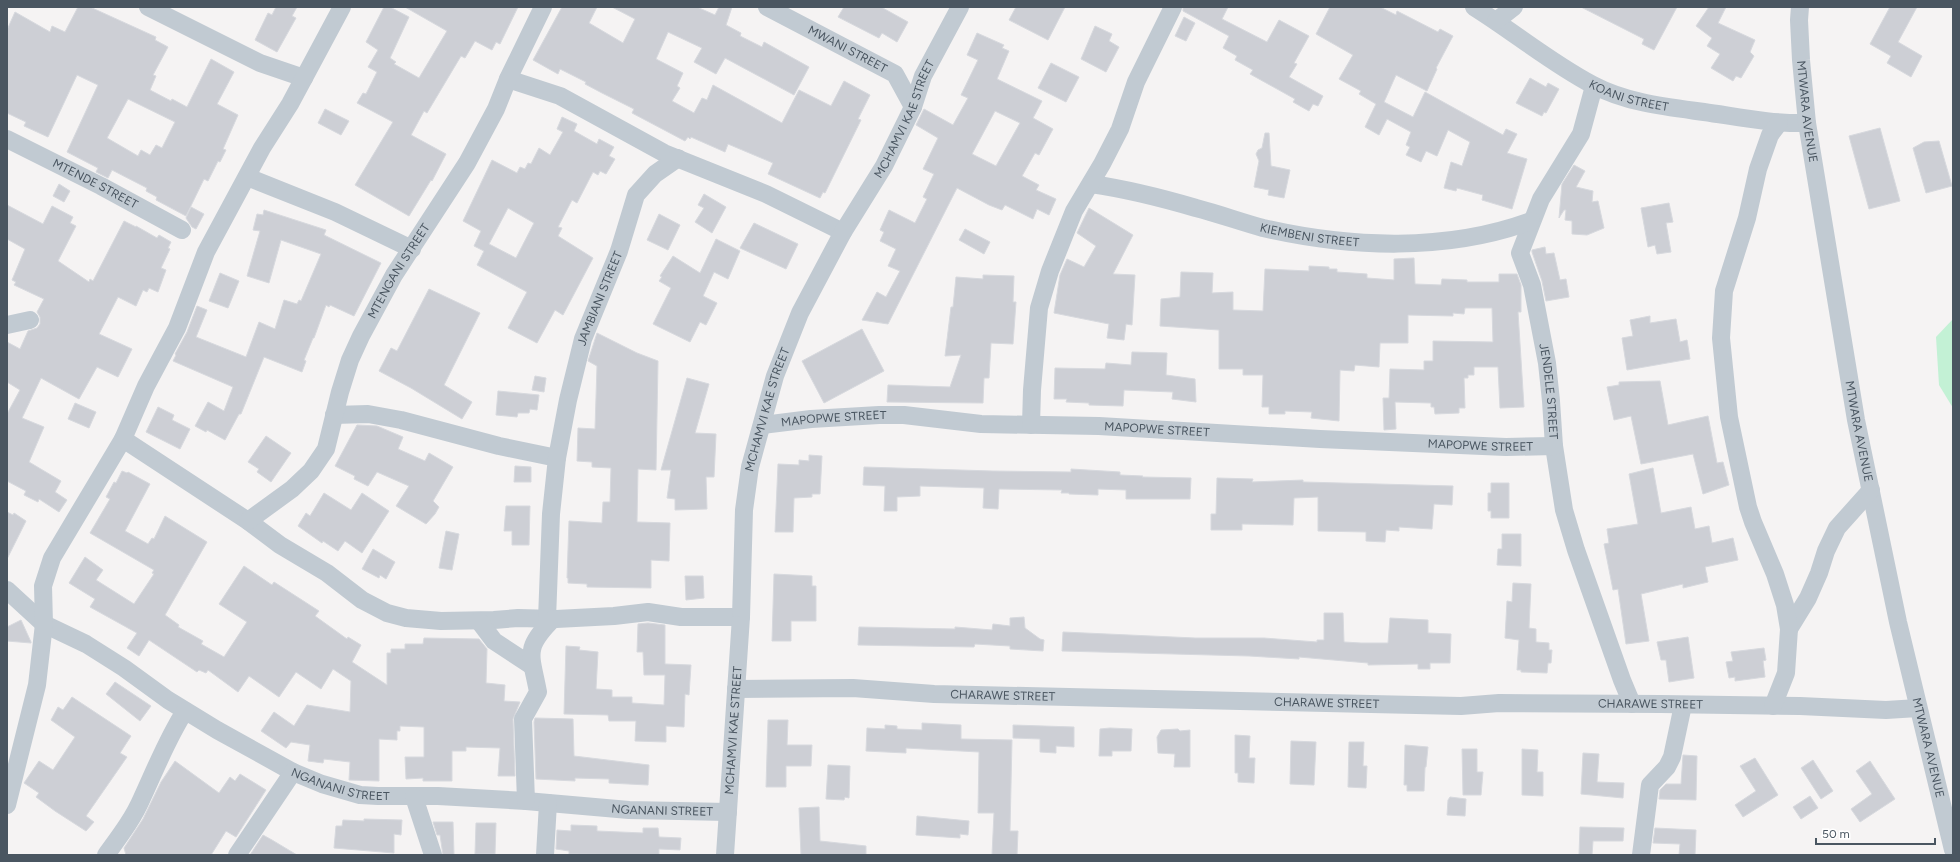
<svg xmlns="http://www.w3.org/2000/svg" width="1960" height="862" font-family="Figtree,sans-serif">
  <rect width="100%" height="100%" fill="#f5f3f3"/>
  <path fill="#c3f1d5" d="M1953 319V408L1939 385 1936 337Z"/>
  <path fill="#cdcfd5" stroke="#d7d9de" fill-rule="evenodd" d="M78 7H90L156 37 155 40 168 47 153 75 156 76 150 90 171 101 172 99 187 107 211 59 234 72 217 104 238 115 223 149 226 150 220 162 218 161 208 181 204 179 186 216 156 200 157 197 146 191 147 188 112 170 108 178 96 172 98 168 67 152 98 85 77 75 48 137 24 126 26 122 7 113V30L15 12 50 32 52 26 65 32ZM128 99 175 122 162 148 156 145 150 155 141 150 138 156 107 138Z
    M276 7H297L292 16 296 18 277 52 255 40 268 13 272 15Z
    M384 7H390L409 17 390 58 396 62 394 64 419 78 447 31 405 7H518L500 44 496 42 492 50 475 41 465 58 461 56 427 113 424 111 411 135 446 154 432 181 431 180 409 216 355 185 393 122 357 103 363 93 366 94 377 72 368 67 378 50 366 42Z
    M562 7H597L589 23 623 43 635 19 612 7H697L715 15 719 7H732L726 25 741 33 740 36 762 47 764 42 809 67 794 95 725 58 716 74 694 62 702 48 668 32 656 59 683 73 677 86 680 88 672 101 694 113 702 98 707 100 713 85 782 123 799 90 831 106 844 81 870 95 858 119 861 120 825 193 823 192 820 198 768 174 773 163 728 144 725 152 691 137 690 139 688 137 685 141 632 113 634 109 602 93 585 84 586 82 560 69 558 74 533 60Z
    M844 7H881L908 22 897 42 882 33 879 38 838 17Z
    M1016 7H1065L1048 40 1009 20Z
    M1183 7H1228L1222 19 1267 42 1279 20 1309 36 1294 63 1297 64 1289 77 1323 96 1318 106 1313 104 1309 111 1293 102 1295 99 1250 74 1253 70 1235 60 1237 56 1223 48 1229 36 1183 11Z
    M1330 7H1380L1396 15 1397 11 1438 32 1440 29 1453 36 1436 68 1437 69 1427 91 1396 75 1384 102 1413 117 1425 92 1503 135 1506 129 1517 134 1507 153 1527 159 1512 209 1482 200 1483 195 1457 188 1456 191 1444 188 1451 162 1462 166 1470 142 1448 130 1437 156 1426 151 1421 162 1406 155 1410 147 1406 145 1411 132 1387 119 1379 135 1365 127 1376 104 1359 94 1361 91 1339 79 1353 55 1316 34Z
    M1581 7H1677L1654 50 1642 44 1644 39Z
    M1709 7H1726L1718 23 1755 40 1750 52 1754 56 1741 78 1736 76 1733 81 1711 68 1720 54 1707 46 1712 38 1696 26Z
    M1890 7H1917L1898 42 1922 56 1911 77 1887 63 1891 56 1870 44Z
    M1184 17 1195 23 1186 41 1175 36Z
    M1095 26 1112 34 1109 41 1119 47 1106 72 1081 59Z
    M977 33 1004 45 1002 48 1009 51 997 79 1042 101 1033 118 1053 129 1039 155 1035 153 1022 176 1039 185 1036 190 1056 199 1049 215 1037 209 1033 219 1005 205 1002 210 989 205 957 188 888 324 862 320 877 292 886 297 900 271 888 266 896 249 880 241 884 232 880 230 889 210 915 223 927 199 923 197 934 174 923 169 938 138 916 125 924 109 953 125 968 98 961 95 978 60 967 55ZM995 111 1020 123 996 166 972 154Z
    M1051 63 1079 77 1066 102 1038 88Z
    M1530 78 1546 87 1548 83 1559 89 1546 113 1544 112 1542 116 1516 103Z
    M325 109 349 121 341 135 318 123Z
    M562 117 577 124 574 131 597 144 599 139 614 147 609 156 615 159 606 174 600 171 598 175 593 172 577 203 572 200 558 227 562 228 558 236 593 258 563 315 555 310 537 343 508 328 527 292 477 265 484 251 474 246 481 231 463 221 492 160 517 173 520 167 525 169 528 163 531 164 539 148 550 155 563 132 557 129ZM508 208 534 223 516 258 489 244Z
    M1880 128 1900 201 1869 209 1849 136Z
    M1265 133H1269L1271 166 1290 170 1284 198 1268 195 1269 190 1254 187 1259 161 1256 154 1258 150 1262 148Z
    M1939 141 1952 186 1926 193 1913 148 1924 142Z
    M1574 165 1585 171 1576 187 1593 191 1592 202 1598 201 1604 228 1587 235 1572 234V221L1565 220 1566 210H1564L1559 218 1562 184Z
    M59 184 70 191 64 202 53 196Z
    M704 194 726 207 712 233 695 222 704 208 698 205Z
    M1669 203 1673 222 1666 223 1671 252 1657 254 1655 245 1648 247 1641 208Z
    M7 205 43 224 52 206 73 217 70 223 76 226 58 261 89 282 90 279 93 281 124 221 136 227V226L157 238 159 235 171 242 168 248 170 249 161 268 166 270 158 292 149 288 147 292 143 290 136 306 118 297 99 334 132 349 118 377 97 367 79 399 41 378 22 418 44 427 29 462 61 481 55 492 67 500 59 512 39 499 38 502 24 495 26 491 7 481V414L20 390 7 382V342L20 349 28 331 37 328 40 324V317L37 312 44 299 14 285 16 282 12 280 25 249 7 239Z
    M191 207 204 214 196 229 192 227 186 218Z
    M1089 208 1133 235 1113 274 1135 275 1132 325 1126 324 1124 340 1107 338 1109 324 1054 313 1060 275 1067 259 1084 267 1096 246 1077 233Z
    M264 210 326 230 324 235 381 263 354 316 330 305 329 307 326 305 314 338H313L304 360 306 361 302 372 264 357 241 414H239L225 440 207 430 206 432 195 426 208 402 224 411 233 387 173 361 176 355 175 354 187 332 197 306 207 310 196 337 246 357 259 322 275 329 284 300 297 304 299 300 301 301 321 254 281 240 269 283 247 276 260 231 253 230 257 214 263 215Z
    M659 214 680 225 668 250 647 240Z
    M754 223 798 244 786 269 740 248Z
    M965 229 990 242 984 254 959 240Z
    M716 239 740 251 728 279 714 272 703 296 717 303 706 325 700 322 690 342 653 324 671 288 659 281 662 277 660 276 673 256 700 273Z
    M1545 247 1546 254 1554 253 1560 280 1566 279 1569 297 1546 301 1542 281 1532 252V250Z
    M1414 258 1415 284 1441 285 1442 279 1467 280V282H1499V274H1517L1521 285V312H1518L1524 407 1500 408 1498 367H1474V375H1468V378H1464L1465 408H1459V413L1435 414 1434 407H1431V403L1395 402 1396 429 1384 430 1383 398H1389L1390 369 1424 370V361H1433V341L1493 342 1492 308H1465L1464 314 1453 313V316L1408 315V343H1380L1379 367 1355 365 1354 371 1340 370 1339 421 1311 418 1312 412 1285 411V414H1269V407H1262L1263 375H1243V369H1219V330L1160 326 1161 299 1180 297 1181 272 1213 273 1212 293 1233 292V310L1263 311 1265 269 1309 271V266L1329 267V269H1337V272L1367 274V278L1394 280V259Z
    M220 273 239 281 228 308 209 301Z
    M983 275 1014 276 1013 302H1016L1013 344 991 343 989 378H984L983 403 887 402 888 385 950 387 961 355 945 356 951 307H953L956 277 983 279Z
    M429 289 480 313 444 385 472 402 462 419 411 388 379 371 391 348 397 351Z
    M1650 316V323L1676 319 1680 342 1687 340 1690 359 1627 370 1622 338 1633 336 1630 320Z
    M862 329 884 371 824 403 802 361Z
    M597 333 637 353 658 361 656 470 638 469 637 522 670 523 669 561 651 560V588L587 587V584L568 583V578H567L569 521 602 523 603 502H610L611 468 592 467V462L577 461 578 428 595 429 597 366 588 361Z
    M1132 352 1167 353 1166 375 1195 379 1196 402 1172 399 1173 392 1124 390 1123 406 1089 405V403L1066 402 1067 399H1054L1055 368 1105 369 1106 363 1131 365Z
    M535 376 546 378 544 392 532 390Z
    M687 378 709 384 695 433 716 434 714 477H706L707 509 675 510V499L667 498 671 470H661Z
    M1660 381 1668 425 1708 416 1717 463 1723 462 1729 485 1703 494 1693 454 1641 464 1631 416 1614 420 1607 387 1619 385V382Z
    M498 391 539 395 537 410 530 409 529 413H518L517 417 496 415Z
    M75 403 96 412 89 428 68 419Z
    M158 407 174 415 172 420 190 429 180 449 146 432Z
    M357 425 377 426 403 437 398 449 425 461 429 453 453 467 433 501 439 507 435 514 426 524 396 506 409 486 377 472 368 486 354 479 355 476 335 466Z
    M266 436 291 453 271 482 257 472 259 469 248 462Z
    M809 455 822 456 820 494H812V497L794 498 793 532H775L778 464 799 465V460L809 461Z
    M515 466 531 467V482H514Z
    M864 467 992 471 1071 472V469L1120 472V475L1143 476 1142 477 1191 478 1190 499H1126V490L1098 489V495L1069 494V493H1061L1062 490 999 489 998 509 983 508 984 488 920 486V496L897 497V511H884L885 486 863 485Z
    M1653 468 1661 513 1691 507 1695 529 1709 526 1712 543 1733 538 1738 560 1705 567 1708 582 1683 588V584L1641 594 1649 641 1626 644 1618 589 1613 590 1604 544 1609 543 1607 529 1638 524 1629 474Z
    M122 471 127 473 128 472 150 484 125 531 148 544 152 538 154 539 165 516 207 542 165 615 179 625 178 627 203 641 201 644 224 657 247 622 219 604 244 566 272 585 274 582 319 611 315 616 347 639 348 637 361 645 352 662 387 685V653H391V649H405V644H423L424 638 479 639 487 649 486 683 505 685 504 701 520 702 513 719 515 776H498L500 748 466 747V751H452V781H423V778L406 779 405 757H424V727L400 726V731H397V740L379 739V781L349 780 350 762 324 759 323 763 308 761 310 745 291 742 286 748 261 731 274 712 294 726 307 705 350 712 351 681 333 669 321 689 296 672 279 697 249 676 238 692 208 670 206 673 199 670 197 672 149 640 139 656 127 648 137 633 90 607 95 599 69 583 85 557 103 570 96 580 134 604 154 574 152 573 154 570 90 533 110 499 106 497 114 482 116 483Z
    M1217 478 1253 479 1252 482 1303 480V482L1453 486 1452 505 1434 504 1432 529 1399 527V531L1386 530 1385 542 1366 541V532L1318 531V497L1294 498 1293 525 1242 524V530H1211V514H1216Z
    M1491 483H1509V518H1491V511H1488V493H1491Z
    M324 493 351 510 362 493 389 511 362 553 345 541 338 551 323 541 322 543 298 526 306 513 310 516Z
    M506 506H530L529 545H512V531H504Z
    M7 512 13 515 14 513 26 521 7 559Z
    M446 531 459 534 452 570 439 568Z
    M1502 534H1521V566L1497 565 1498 549H1502Z
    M373 549 395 562 386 579 380 575 379 578 362 569Z
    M774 574 812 576V586H816V621H791V641H772Z
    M685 576H703L704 598 686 600Z
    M1513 583 1531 584 1529 628 1536 629V642L1549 643V650H1552L1551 663H1548L1547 673 1521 672V670H1517L1519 640 1505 638 1507 601 1512 602Z
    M1324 613H1343L1344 642 1361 643H1388L1390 618 1428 620V633L1451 634 1450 663H1430V669H1418V664L1368 665V663L1299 657V659L1249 656 1062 651 1063 632 1195 638H1264L1317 642V640H1324Z
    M1024 617 1025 628 1040 639 1044 640 1043 651 1010 649V646L975 644 974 647 858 645 859 627 955 629V627L992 630 993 624 1010 626V618Z
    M21 620 31 642V643L7 641V627Z
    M648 623 665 625V664L691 665 689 695 685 694 684 727 666 726V742L635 741 636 721H609L608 715 564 714 566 646 580 647 579 650 598 652 596 689 612 690V697H632V703L664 705 665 675H644L643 652H637L638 624Z
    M1688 637 1694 678 1669 682 1666 660H1661L1657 642Z
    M1764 648 1766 660 1763 661 1765 677 1735 681V677L1729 678 1726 662 1733 661 1731 652Z
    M115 682 151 706 140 721 106 694Z
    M72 697 131 736 120 753 127 757 86 816 94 822 86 831 55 811 36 797 39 793 24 783 39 761 53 770 75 737 51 720 58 707 63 710Z
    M535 718 573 719 574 756 649 765 648 785 609 783V779L575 778V781L536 779 534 722Z
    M768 720H788L787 745H812L811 766H786V787H766Z
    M922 723 961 725V739L1012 740 1010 831H1018L1017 855H992L994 813H978L979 752 906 748V753L866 751 867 728 885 729V725L897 726V729L922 730Z
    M1013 725 1074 727V747L1056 746V753L1040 752V739L1013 738Z
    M1110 728 1132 729 1131 751H1112V756H1099L1100 729Z
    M1178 729 1180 731 1190 730V767H1174L1175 754 1158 753 1157 737 1161 730Z
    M1235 735 1250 736 1249 758H1255L1254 783 1238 782V773H1235Z
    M1291 741 1316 742 1314 785 1290 784Z
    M1349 742H1364L1363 766H1367L1366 788 1348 787Z
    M1405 745 1428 747 1426 767H1425L1424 791H1407V785H1404Z
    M1462 749H1477V772H1483L1481 795H1463Z
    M1522 749 1538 750 1537 772H1543V796L1522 795Z
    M1583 753 1599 754 1597 782 1624 783 1623 798 1581 794Z
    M1683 755 1697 756 1696 800 1659 799 1660 790 1666 784H1681Z
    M1755 758 1778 795 1743 817 1735 805 1756 791 1740 766Z
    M1813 760 1833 791 1821 799 1801 768Z
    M175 761 219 793 230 777 235 781 240 774 266 790 236 837 226 831 211 855H126L124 848 143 819 161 782Z
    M1870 761 1895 799 1860 822 1851 809 1872 794 1856 771Z
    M828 765 850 766 849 798 845 797 844 800 826 799Z
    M1810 796 1818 808 1801 819 1793 807Z
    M1450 797 1466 799 1465 816 1447 815 1448 800Z
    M819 807 820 841 866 846V855H801L799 808Z
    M917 816 969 821 968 835 960 834V838L916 835Z
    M364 819 402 820 401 835 394 834V853L334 848 336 826H342L343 820 364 821Z
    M433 822H453L454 855H443L440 835H437Z
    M476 823H496L495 854H475Z
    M571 825 597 826V831L643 833V828H658L659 837 681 838 680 850 659 849V855L569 854V851L556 849 557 830 571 831Z
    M1580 827 1624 828 1623 841H1593L1592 855H1579Z
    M1655 828 1696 830 1695 855H1679L1680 844 1653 843Z
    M263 835 272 840 297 855H250Z"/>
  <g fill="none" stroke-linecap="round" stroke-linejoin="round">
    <g stroke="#c1cad2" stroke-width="18">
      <path d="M148 7 260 63 304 78"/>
      <path id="s1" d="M767 7 895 74 913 107"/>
      <path id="s2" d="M1474 7C1514 32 1551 63 1593 85 1627 103 1667 107 1704 112 1739 117 1772 124 1807 123"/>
      <path id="s3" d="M1800 7 1799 20 1801 60 1807 123 1856 420 1898 622 1953 850"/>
      <path d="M1496 21 1514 7"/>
      <path d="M508 79 560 96 664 153 766 194 843 232"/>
      <path id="s4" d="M1594 86 1581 134 1541 199 1520 253 1532 285 1547 363 1551 401 1554 446 1564 510 1576 550 1622 680 1632 704"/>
      <path id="s5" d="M7 139 101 186 182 230"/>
      <path d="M247 177 335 212 412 249"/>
      <path id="s6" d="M1091 184C1126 189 1162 198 1196 208 1219 214 1241 222 1263 228 1350 248 1447 252 1531 221"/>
      <path d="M7 325 30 320"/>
      <path d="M334 415 368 414 401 420 499 446 557 458"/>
      <path id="s7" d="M762 425 811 419 879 415H904L981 424 1099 426 1320 439 1506 447 1554 446"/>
      <path d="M1031 425 1032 390 1039 308 1050 271 1074 211 1102 164 1120 129 1136 82 1173 7"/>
      <path d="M123 439 248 521 280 545 327 573 362 600 387 613 406 618 441 621 494 620 518 618 556 619 614 616 648 612 681 617H741"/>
      <path id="s8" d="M248 521 292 489 311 471 326 449 340 392 350 360 361 336 394 275 467 163 496 109 508 79 543 7"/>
      <path id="s9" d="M7 590 44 624 86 644 124 668 168 700 217 730 293 772 322 784 360 795 378 796H438L526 801 629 810 728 812"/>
      <path id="s10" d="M547 619 551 514 557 458 568 400 583 339 619 251 636 195 655 174 678 158"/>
      <path d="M479 621 494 641 532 666"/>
      <path d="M1789 629 1808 598 1819 573 1826 551 1837 528 1871 490"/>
      <path id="s11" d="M736 689 853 688 934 694 1461 706 1499 703 1661 704 1800 706 1886 710 1918 708"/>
      <path d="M1773 706 1786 673 1789 629 1785 605 1775 574 1753 522 1748 507 1729 417 1721 338 1724 291 1747 218 1758 169 1770 135 1779 123"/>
      <path d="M414 797 433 855"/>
      <path d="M526 801 523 719 538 692C531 654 523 649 553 619"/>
      <path d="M7 805 37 685 44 624 43 586 52 558 123 439 146 386 177 328 206 252 262 148 290 104 342 7"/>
      <path d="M106 855C119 837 133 819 142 798 156 768 167 739 185 711"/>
      <path d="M237 855 293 772"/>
      <path d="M545 855 548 803"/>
      <path id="s12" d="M725 855 741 617 744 510 750 467 775 376 800 313 843 232 884 166 913 107 923 76 960 7"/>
      <path d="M1641 855 1650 785 1667 767 1672 757 1683 705"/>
    </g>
  </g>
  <g text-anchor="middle" stroke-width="4" stroke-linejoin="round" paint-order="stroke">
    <g font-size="12" fill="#4a5661" stroke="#fff">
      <text dy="4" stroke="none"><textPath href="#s1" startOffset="91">MWANI STREET</textPath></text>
      <text dy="4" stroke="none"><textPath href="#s2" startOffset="180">KOANI STREET</textPath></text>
      <text dy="4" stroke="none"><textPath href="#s3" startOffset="105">MTWARA AVENUE</textPath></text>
      <text dy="4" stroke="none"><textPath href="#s12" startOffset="772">MCHAMVI KAE STREET</textPath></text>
      <text dy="4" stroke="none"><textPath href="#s5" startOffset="99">MTENDE STREET</textPath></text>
      <text dy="4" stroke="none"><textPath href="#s6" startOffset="225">KIEMBENI STREET</textPath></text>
      <text dy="4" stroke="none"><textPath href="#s8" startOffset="301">MTENGANI STREET</textPath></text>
      <text dy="4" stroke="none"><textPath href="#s10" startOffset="327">JAMBIANI STREET</textPath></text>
      <text dy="4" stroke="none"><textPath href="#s4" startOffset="326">JENDELE STREET</textPath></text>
      <text dy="4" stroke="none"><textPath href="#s12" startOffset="449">MCHAMVI KAE STREET</textPath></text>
      <text dy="4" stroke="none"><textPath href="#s7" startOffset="72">MAPOPWE STREET</textPath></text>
      <text dy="4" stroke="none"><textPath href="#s7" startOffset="396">MAPOPWE STREET</textPath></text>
      <text dy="4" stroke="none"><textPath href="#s3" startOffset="429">MTWARA AVENUE</textPath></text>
      <text dy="4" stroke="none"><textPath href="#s7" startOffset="720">MAPOPWE STREET</textPath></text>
      <text dy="4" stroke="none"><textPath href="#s11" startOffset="267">CHARAWE STREET</textPath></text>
      <text dy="4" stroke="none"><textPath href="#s11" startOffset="591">CHARAWE STREET</textPath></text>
      <text dy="4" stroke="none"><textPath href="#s11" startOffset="915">CHARAWE STREET</textPath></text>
      <text dy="4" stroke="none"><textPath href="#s12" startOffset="125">MCHAMVI KAE STREET</textPath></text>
      <text dy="4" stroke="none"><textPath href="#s3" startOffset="753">MTWARA AVENUE</textPath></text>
      <text dy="4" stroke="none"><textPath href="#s9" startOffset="390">NGANANI STREET</textPath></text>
      <text dy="4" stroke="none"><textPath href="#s9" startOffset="714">NGANANI STREET</textPath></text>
    </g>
  </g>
  <rect width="1960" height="862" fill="none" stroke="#4a5661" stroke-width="16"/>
  <path d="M1816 838v6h119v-6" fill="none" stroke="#4a5661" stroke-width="2"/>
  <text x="1822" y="838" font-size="12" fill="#4a5661" stroke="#ffffff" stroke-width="3" paint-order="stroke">50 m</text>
</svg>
